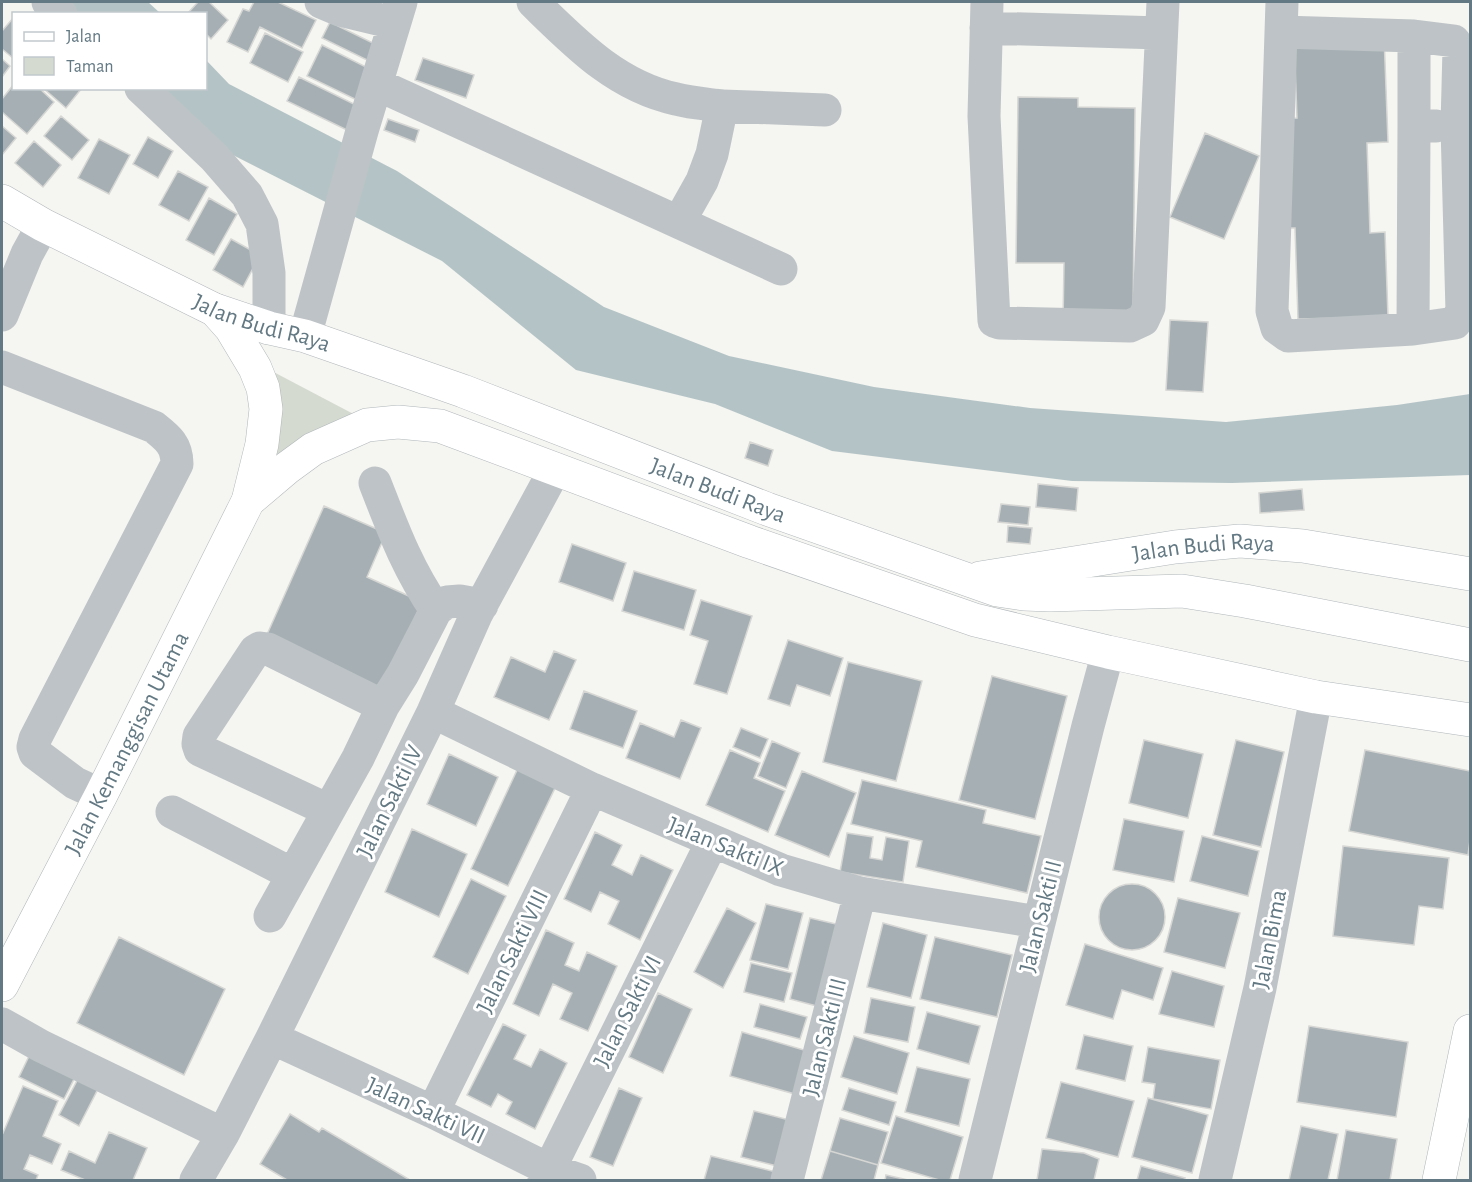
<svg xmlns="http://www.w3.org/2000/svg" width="1472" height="1182" font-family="'Alegreya Sans',sans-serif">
  <rect width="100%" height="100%" fill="#f5f5f1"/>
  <path fill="#d5dad0" d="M266 368 382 429 277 466V447Z"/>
  <path fill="#b4c4c6" d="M58 2H148L160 13H71Z
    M206 60 229 84 397 171 604 307 729 356 874 387 1030 408 1226 422 1397 405 1470 394V475L1232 483 1072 481 832 451 715 404 576 370 442 261 225 151 155 89 206 88Z"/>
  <path fill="#a6b0b4" stroke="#d6d6d4" stroke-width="1.5" d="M198 2H209L228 20 211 39 206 34V14H187Z
    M254 2H278L316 20 302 48 260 27 248 52 227 42 243 9 249 11Z
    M14 17V59L2 49V31Z
    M330 22 379 46 371 62 322 38Z
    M265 33 303 52 288 82 250 63Z
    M1384 35 1388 142 1367 143 1370 233 1385 232 1388 317 1298 319 1295 228H1284L1281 119 1297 118 1294 38Z
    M322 45 378 73 363 103 307 76Z
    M423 58 474 75 466 98 415 80Z
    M2 59 10 66 2 77Z
    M299 77 362 108 351 132 287 101Z
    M14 84V88H39L54 102 27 134 2 112V99Z
    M43 88H82L66 108Z
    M1018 97 1078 98V107L1135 108 1133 323 1063 322 1064 263H1016Z
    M61 116 89 140 72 160 44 136Z
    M388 119 419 130 415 142 384 130Z
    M2 126 16 138 2 155Z
    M1205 133 1259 156 1224 239 1170 217Z
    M148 137 173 151 158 178 133 164Z
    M99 139 130 155 109 194 78 178Z
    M34 141 61 165 43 187 15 163Z
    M178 171 208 187 189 221 159 205Z
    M209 198 237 214 214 255 186 240Z
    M231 239 260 255 243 287 213 270Z
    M1170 320 1208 322 1203 392 1166 390Z
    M750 442 773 450 768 466 745 458Z
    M1038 484 1078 488 1076 511 1036 507Z
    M1302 489 1304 510 1260 513 1259 493Z
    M1001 504 1030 507 1028 525 998 522Z
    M324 506 386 533 367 577 422 602 383 691 265 639Z
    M1008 526 1032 528 1030 544 1007 542Z
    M572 544 626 563 613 601 559 582Z
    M634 571 696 590 684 630 622 611Z
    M701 600 752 616 727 694 694 684 708 641 690 635Z
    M788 640 843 658 830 696 797 685 790 706 768 699Z
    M554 651 576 660 549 720 494 697 511 657 545 672Z
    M848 662 922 681 896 781 823 762Z
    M992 676 1067 696 1035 819 959 800Z
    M584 691 637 711 623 748 570 729Z
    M681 720 701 728 680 779 626 758 640 723 674 737Z
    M741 728 768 739 760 758 733 747Z
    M1144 740 1203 754 1188 818 1129 803Z
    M1236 740 1284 752 1261 847 1213 835Z
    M772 741 800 753 786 788 758 776Z
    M730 750 760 763 754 778 785 791 768 832 706 805Z
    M1365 750 1470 771V840L1468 855 1349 831Z
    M449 754 498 777 476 826 427 804Z
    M518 768 556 786 508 886 471 869Z
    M802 771 856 793 829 857 775 835Z
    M862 780 986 810 983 823 1041 836 1027 893 916 867 922 841 851 824Z
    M1124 819 1184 831 1174 882 1113 870Z
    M412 829 467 854 439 917 385 892Z
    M595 832 622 845 612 865 632 875 641 855 673 870 640 940 608 924 619 901 600 892 591 912 564 899Z
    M847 833 873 837 870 858 882 860 886 837 909 841 903 882 840 872Z
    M1202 836 1259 851 1248 896 1190 881Z
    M1343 846 1449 858 1443 909 1419 906 1414 945 1333 936Z
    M471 879 506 896 468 974 433 957Z
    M1099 917a33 33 0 1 1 66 0a33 33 0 1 1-66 0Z
    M1178 898 1240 913 1225 968 1164 952Z
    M766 904 803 913 788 969 750 960Z
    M727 908 756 923 723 988 694 972Z
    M810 918 849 927 828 1009 790 999Z
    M883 923 927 935 911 998 867 987Z
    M546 930 574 943 565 965 579 971 587 952 617 966 588 1031 560 1019 572 993 553 984 539 1016 513 1004Z
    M119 937 225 989 184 1075 77 1023Z
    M935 937 1012 955 997 1017 920 999Z
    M1085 944 1163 968 1153 1000 1122 990 1113 1019 1066 1005Z
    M751 963 792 973 784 1002 744 992Z
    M1172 971 1224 986 1214 1027 1159 1014Z
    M658 993 692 1009 663 1073 629 1057Z
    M871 998 915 1007 908 1042 864 1033Z
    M760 1004 807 1017 800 1039 754 1027Z
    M927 1012 980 1026 969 1064 917 1049Z
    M503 1024 526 1035 514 1059 531 1067 540 1049 567 1063 535 1129 506 1114 512 1102 498 1094 491 1107 467 1095Z
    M1309 1026 1408 1042 1396 1117 1297 1102Z
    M742 1032 814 1053 802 1096 730 1076Z
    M1084 1035 1133 1046 1125 1081 1076 1069Z
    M854 1036 909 1053 897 1094 841 1077Z
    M1148 1047 1220 1060 1211 1109 1153 1099 1155 1084 1142 1082Z
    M31 1052 76 1075 64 1099 19 1077Z
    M917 1067 970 1079 959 1126 905 1112Z
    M79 1077 99 1087 79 1126 59 1115Z
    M1061 1082 1134 1101 1118 1157 1046 1138Z
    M23 1086 58 1101 43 1136 61 1144 52 1164 30 1155 24 1169 38 1175 36 1180H2V1132L3 1133Z
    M619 1088 642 1098 613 1166 590 1157Z
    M849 1088 896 1102 889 1125 842 1110Z
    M1148 1098 1208 1115 1192 1173 1132 1157Z
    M754 1111 797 1122 785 1168 741 1157Z
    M290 1114 319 1132 322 1128 410 1180H287L260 1164Z
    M896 1116 963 1137 950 1180H939L881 1163Z
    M840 1118 888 1132 878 1165 830 1151Z
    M1301 1126 1338 1134 1328 1180H1289Z
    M1346 1130 1397 1139 1390 1180H1337Z
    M109 1132 147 1148 133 1180H85L61 1170 69 1151 95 1163Z
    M1042 1149 1084 1153 1099 1159 1094 1180H1037Z
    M830 1151 878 1165 874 1180H821Z
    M711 1156 780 1173 778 1180H704Z
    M1141 1166 1185 1178 1184 1180H1137Z
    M886 1175 908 1180H885Z"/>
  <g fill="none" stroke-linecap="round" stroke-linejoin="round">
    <defs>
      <g id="major">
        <path id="s1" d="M2 201 43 225 215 310 269 328 305 336 463 391 767 509 997 590 1024 594 1050 595 1182 591 1245 601 1470 645"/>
        <path d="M248 501 287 468 313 449 367 425 398 422 440 426 750 542 975 620 1108 652 1316 697 1470 720"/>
        <path id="s2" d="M980 578 1175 547 1240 541 1303 546 1470 574"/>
        <path id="s3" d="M2 985 101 795 248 501 262 444 266 409 263 388 255 368 231 328 215 310"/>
        <path d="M1439 1180 1470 1031"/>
      </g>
    </defs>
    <use href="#major" stroke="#b1b7ba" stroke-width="34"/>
    <path stroke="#bdc3c6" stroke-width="33" d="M48 2 61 14
      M321 2 340 10 394 23
      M533 2C575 43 616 86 676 99 691 103 707 104 722 106
      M987 2 984 116 994 321 1000 323 1130 326 1143 320 1149 307 1163 2
      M1282 2 1272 311 1277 328 1288 336 1413 329 1455 323 1462 311 1457 126 1459 49 1454 41 1414 36V125
      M986 28 1161 33
      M1281 32 1414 36
      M376 84 781 269
      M141 88 214 157 247 195 262 224 269 273V328
      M679 222 702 181 712 154 722 106 825 110
      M2 315 27 254 43 225
      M1413 329 1414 125 1436 126
      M305 336 362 131 401 2
      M2 367 154 427C168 438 177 445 177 464L35 739 33 747 35 753 75 783 101 795
      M375 483C393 529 407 568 436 610
      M433 712 592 789 781 870 860 893 1038 922
      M328 810 200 750 198 744 199 736 255 651 260 648 268 649 383 706
      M172 812 292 874
      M270 916 358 758 383 706 403 674 436 610 447 602 460 601 482 605
      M2 1024 41 1046 223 1134
      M272 1038 433 1112 548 1169 580 1180
      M433 1112 592 789
      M196 1180 223 1134 272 1038 433 712 476 615 555 469
      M544 1180 712 842
      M787 1180 860 893
      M975 1180 1088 726 1108 652
      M1215 1180 1260 988 1316 697"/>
    <use href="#major" stroke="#fff" stroke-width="33"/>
  </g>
  <g text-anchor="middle" stroke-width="6" stroke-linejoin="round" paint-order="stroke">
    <g font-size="24" fill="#637983" stroke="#fff">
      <text dy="8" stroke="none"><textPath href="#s1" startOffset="288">Jalan Budi Raya</textPath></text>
      <text dy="8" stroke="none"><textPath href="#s1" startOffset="774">Jalan Budi Raya</textPath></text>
      <text dy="8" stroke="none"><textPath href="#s2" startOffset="226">Jalan Budi Raya</textPath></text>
      <text dy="8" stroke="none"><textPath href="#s3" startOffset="272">Jalan Kemanggisan Utama</textPath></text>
      <text transform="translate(389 801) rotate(-64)" y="8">Jalan Sakti IV</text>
      <text transform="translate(726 846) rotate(22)" y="8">Jalan Sakti IX</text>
      <text transform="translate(1040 916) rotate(-76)" y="8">Jalan Sakti II</text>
      <text transform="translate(1269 939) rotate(-79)" y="8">Jalan Bima</text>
      <text transform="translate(512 951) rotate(-64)" y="8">Jalan Sakti VIII</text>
      <text transform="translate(627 1011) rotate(-63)" y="8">Jalan Sakti VI</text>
      <text transform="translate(824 1037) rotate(-76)" y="8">Jalan Sakti III</text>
      <text transform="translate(426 1110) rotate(25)" y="8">Jalan Sakti VII</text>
    </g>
  </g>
  <rect width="1472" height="1182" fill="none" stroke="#637983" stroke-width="6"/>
  <rect x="12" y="12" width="195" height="78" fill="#ffffff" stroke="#c1c9cd" stroke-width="1.5"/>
  <rect x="24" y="32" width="30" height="9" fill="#ffffff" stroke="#c1c9cd" stroke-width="1.5"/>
  <text x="66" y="42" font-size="18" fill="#637983">Jalan</text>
  <rect x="24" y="57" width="30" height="18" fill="#d5dad0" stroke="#c1c9cd" stroke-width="1.5"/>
  <text x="66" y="72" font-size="18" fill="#637983">Taman</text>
</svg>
